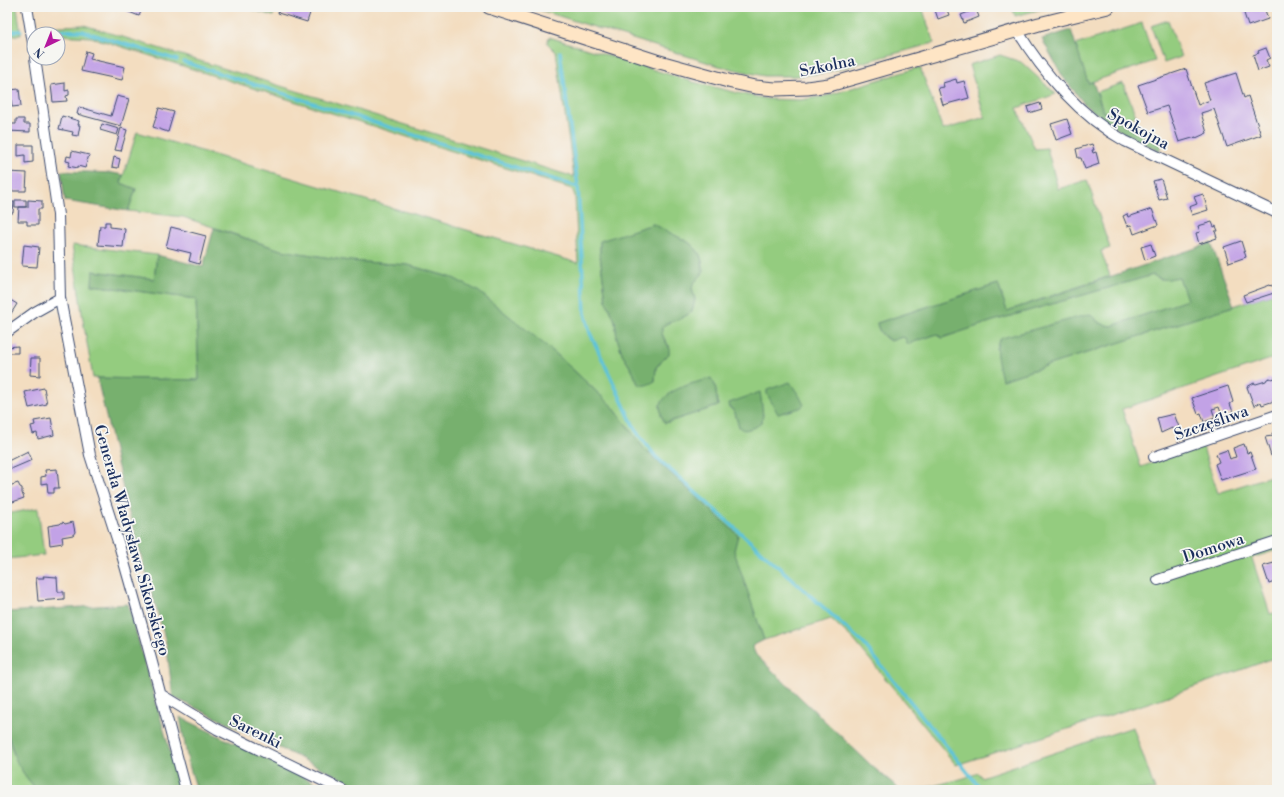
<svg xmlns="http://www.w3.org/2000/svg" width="1284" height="797" font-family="'Libre Bodoni',serif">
  <rect width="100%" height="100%" fill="#f6f6f2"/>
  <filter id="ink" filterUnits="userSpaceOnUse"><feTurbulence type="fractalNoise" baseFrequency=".025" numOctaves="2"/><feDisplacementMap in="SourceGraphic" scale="8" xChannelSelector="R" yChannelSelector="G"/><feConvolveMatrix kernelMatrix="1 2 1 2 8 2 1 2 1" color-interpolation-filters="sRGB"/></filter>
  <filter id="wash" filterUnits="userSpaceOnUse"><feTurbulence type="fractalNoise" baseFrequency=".012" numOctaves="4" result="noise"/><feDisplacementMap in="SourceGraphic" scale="16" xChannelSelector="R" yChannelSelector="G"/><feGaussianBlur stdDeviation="0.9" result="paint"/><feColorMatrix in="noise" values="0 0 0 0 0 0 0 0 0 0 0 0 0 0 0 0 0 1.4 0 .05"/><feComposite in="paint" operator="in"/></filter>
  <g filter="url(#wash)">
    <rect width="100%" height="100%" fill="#f3ddc0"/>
    <path fill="#94cc7f" stroke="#587e6e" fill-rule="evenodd" d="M7 7H17L21 35H7Z
      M243 7H276L273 16Z
      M530 7H922L934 43 824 73 797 76H764L719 66Z
      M1012 7H1050L1015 16Z
      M1168 20 1181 57 1164 63 1151 26Z
      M1142 23 1155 61 1088 83 1075 45Z
      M84 25 574 177 556 52 547 43 549 37 693 82 738 93 767 99 800 100 826 96 920 67 943 130 985 117 969 65 1000 55 1021 62 1056 94 1017 108 1035 149 1047 148 1058 189 1087 180 1110 248 1101 251 1110 276 1007 311 998 284 877 323C878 331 883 337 890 341L902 337 905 338 908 344 937 334 942 338 993 321 1153 275 1160 279 1179 277 1188 300 1112 326C1101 325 1098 322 1090 314L996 347 1002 380 1277 292V357L1122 409 1141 467 1202 445 1218 493 1277 474V550L1252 558 1270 614 1277 612V657L1154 701 956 765 853 639 831 619 764 640 733 551 738 535 644 449 613 407 554 352 453 278 408 265 349 261 281 250 183 217 128 211 136 189 121 183 137 132 578 263 575 196 572 189 91 37 58 35V34H40L39 27ZM653 224 688 242 694 247 699 253 702 261 703 273 693 284 692 289 695 299 692 312C687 315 682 318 677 320 674 321 671 321 668 323 655 328 665 340 670 347L660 364 656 367 655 381 638 384 632 370 623 356 617 338 615 321 606 300 600 255V242ZM715 385 718 406 665 423 661 415 660 405ZM760 393 763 416 739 427 735 413 729 407Z
      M1123 83 1136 116 1119 121 1103 111 1097 92Z
      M72 245 157 255 154 279 93 271 92 285 196 299 199 380 93 378 83 320Z
      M38 508 44 555 7 559V514Z
      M1133 727 1155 790H917C937 784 959 781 978 773L981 777Z
      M7 732C13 758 20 771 37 790H11L7 777Z"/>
    <path fill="#77b06e" stroke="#497066" d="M1071 30 1088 83 1093 82 1103 111 1119 121 1154 140 1163 143 1159 151 1123 133 1086 106 1063 77 1042 39Z
      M61 171 113 173 123 175 121 183 136 189 128 211 65 201Z
      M653 224 688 242 694 247 699 253 702 261 703 273 693 284 692 289 695 299 692 312C687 315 682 318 677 320 669 323 658 324 663 336 666 345 670 343 669 354L656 367 655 381C649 384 645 387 638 384L632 370 623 356 617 338 615 321 606 300 600 255V241Z
      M214 228 281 250 349 261 408 265 453 278 478 291 554 352 613 407 644 449 738 535 734 551 764 640 752 646 756 655 873 767 895 785 899 790H367L173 697 166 642 128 510 97 378 199 380 196 299 92 285 93 271 154 279 157 255 203 267Z
      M1211 243 1234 306 1002 380C1000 369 991 345 1002 338L1090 314C1098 322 1101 325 1112 326L1187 300 1179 277C1167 279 1164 282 1153 275L993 321 942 338 937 334 908 344 905 338 902 337 891 341C884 337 878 331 877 323L998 284 1007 311Z
      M711 378 715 385 718 406 665 423 661 415 660 405C669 387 693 384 711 378Z
      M790 382 800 397 804 405 800 408 778 414 767 394V390Z
      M760 392C761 399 764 415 762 421 760 425 755 427 752 428 737 434 739 424 735 413 733 409 729 408 729 403Z
      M128 604 181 790H37L26 777 17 763 7 732V612Z
      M180 717 330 790H197L188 762Z"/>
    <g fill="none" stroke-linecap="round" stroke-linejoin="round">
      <path stroke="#5dc3da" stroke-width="3.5" d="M42 30 82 31 177 60
        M7 31H21
        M560 52 578 187 585 313 590 333 636 431 656 457 863 643 982 790
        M184 62 578 187"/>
    </g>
    <g id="blocks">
      <path fill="#c2a2e6" d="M125 7H143L139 16 124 10Z
        M280 7H312L307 22 278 13Z
        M934 7H946L949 15 938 19Z
        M1242 7H1264L1268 19 1248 26Z
        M976 9 979 17 964 23 961 15Z
        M1266 48 1270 58 1266 60 1269 67 1258 71 1253 55 1259 53 1258 51Z
        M86 51 92 53 90 59 125 67 122 80 81 71Z
        M1186 69 1198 105 1210 100 1204 83 1236 73 1244 98 1248 96 1261 135 1227 147 1214 109 1201 113 1207 133 1196 138V137L1179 142 1167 106 1148 112 1138 85Z
        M956 79 957 83 964 81 969 98 943 105 938 88 944 87 943 83Z
        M65 83V91L69 90V95L66 96 67 101 53 102 51 85Z
        M19 89 21 106 12 107 10 90Z
        M117 96 129 99 121 126 77 114 79 107 111 116Z
        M1040 103 1042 109 1029 113 1027 107Z
        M159 108 174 112 168 132 153 127Z
        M62 116 79 121 78 125H80L78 136 72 135 73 132 59 129Z
        M16 119H24V124H30V132L7 131V124H16Z
        M1067 119 1072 134 1056 140 1051 124Z
        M102 124 119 129 117 135 100 130Z
        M121 128 127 130 121 151 115 150Z
        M1092 144 1094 150H1092L1093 153 1096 152 1099 164 1085 169 1081 158H1078L1076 149Z
        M18 145H33V162L25 163V155L18 156Z
        M72 151 89 155 85 168 78 166V168L68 166 70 162 66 161 67 156 71 157Z
        M114 157 120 159 118 168 112 167Z
        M7 172 27 173 26 191H7Z
        M1161 179 1167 198 1159 200 1153 181Z
        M1203 194 1208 210 1192 215 1189 207 1197 204 1194 197Z
        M15 200H26V207H15Z
        M28 200 42 201V209H38V225H27V221H18L19 207H28Z
        M7 202H14L13 213H7Z
        M1152 209 1158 225 1134 234 1131 225 1127 226 1123 216 1127 214 1128 217Z
        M105 222H110V227L125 229 123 247 98 245 100 226H105Z
        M1212 222 1214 227 1216 226 1218 231H1215L1217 238 1199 244 1196 233 1200 232 1198 226Z
        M171 227 206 236 199 264 189 261 191 253 166 247Z
        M1241 241 1246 257 1229 263 1224 247Z
        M1151 244 1155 256 1145 260 1141 247Z
        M24 245 39 247 37 267 22 266Z
        M1277 257V267L1274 258Z
        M1276 284 1277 292 1246 302 1243 295 1270 285 1271 286Z
        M7 298 17 304 7 320Z
        M18 346V353H7V347Z
        M31 358H40V376L30 375Z
        M1270 378 1272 379 1275 378 1277 385V399H1273L1274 401 1262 405 1261 402 1254 406 1247 387 1254 383 1256 384 1266 381 1267 379Z
        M1228 386 1233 402 1230 404 1233 412 1222 416 1219 407 1216 408 1212 409 1215 418 1204 422 1201 413 1198 414 1192 398Z
        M44 388 47 404 29 408 25 392Z
        M1174 414 1179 427 1172 429V428L1161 433 1157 418Z
        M51 418 54 435 38 439 37 433 33 434 31 426 35 425 34 421Z
        M1277 431V456H1271L1265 437 1273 436 1272 433Z
        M1244 444 1247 453 1250 452 1256 469 1221 480 1215 464 1219 462 1216 454 1227 450 1230 459 1232 458 1236 457 1233 448Z
        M28 451 32 460 11 469 8 461Z
        M57 469 59 488H54V493H48L47 483 41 484V477L46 476 45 470Z
        M7 481 9 486 18 483 20 487 22 488V493L24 498 7 504Z
        M63 522 65 524 73 522 75 532 73 535 62 537 63 543 50 545 48 526 60 524 61 523Z
        M1274 563 1275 567 1277 566V581L1269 584 1263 566Z
        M43 576 57 577 58 592H64V599L38 601 36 578H44Z"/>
    </g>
  </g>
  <g filter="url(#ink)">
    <use href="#blocks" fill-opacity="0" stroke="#3b496d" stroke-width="1"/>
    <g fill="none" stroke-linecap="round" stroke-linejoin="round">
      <defs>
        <path id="street" d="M27 7 34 49
          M1017 30C1043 73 1081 117 1125 141L1277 213
          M35 58 58 215 60 298 90 455 120 548 146 640 186 790
          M7 332 35 312 60 298
          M1154 457 1277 415
          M1158 580 1277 541
          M160 694 217 729 342 790"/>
        <path id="secondary" d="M489 7 656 61 732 82 755 87 775 89 807 88 829 85 1039 24 1108 7"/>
      </defs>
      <use href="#street" stroke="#3b496d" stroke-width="12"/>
      <use href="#secondary" stroke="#3b496d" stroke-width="15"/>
      <use href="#street" stroke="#fff" stroke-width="10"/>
      <use href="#secondary" stroke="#fee5c5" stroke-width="13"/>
    </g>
  </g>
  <g text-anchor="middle" stroke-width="3.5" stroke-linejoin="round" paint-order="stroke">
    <g font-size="16" fill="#1b2f5e" stroke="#f6f6f2">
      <text transform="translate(827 65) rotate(-12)" y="6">Szkolna</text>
      <text transform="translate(1139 128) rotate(29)" y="6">Spokojna</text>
      <text transform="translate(1211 422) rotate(-19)" y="6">Szczęśliwa</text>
      <text transform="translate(133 540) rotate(74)" y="6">Generała Władysława Sikorskiego</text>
      <text transform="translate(1213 547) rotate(-18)" y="6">Domowa</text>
      <text transform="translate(256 731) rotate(26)" y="6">Sarenki</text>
    </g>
  </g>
  <rect width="1284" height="797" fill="none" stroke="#f6f6f2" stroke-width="24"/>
  <g transform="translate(46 46) rotate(223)"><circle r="19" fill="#f6f6f2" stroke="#9ea6b7"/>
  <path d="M0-3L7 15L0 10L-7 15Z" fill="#b5179e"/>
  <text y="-6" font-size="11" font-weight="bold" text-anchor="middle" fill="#1b2f5e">N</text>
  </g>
</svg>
